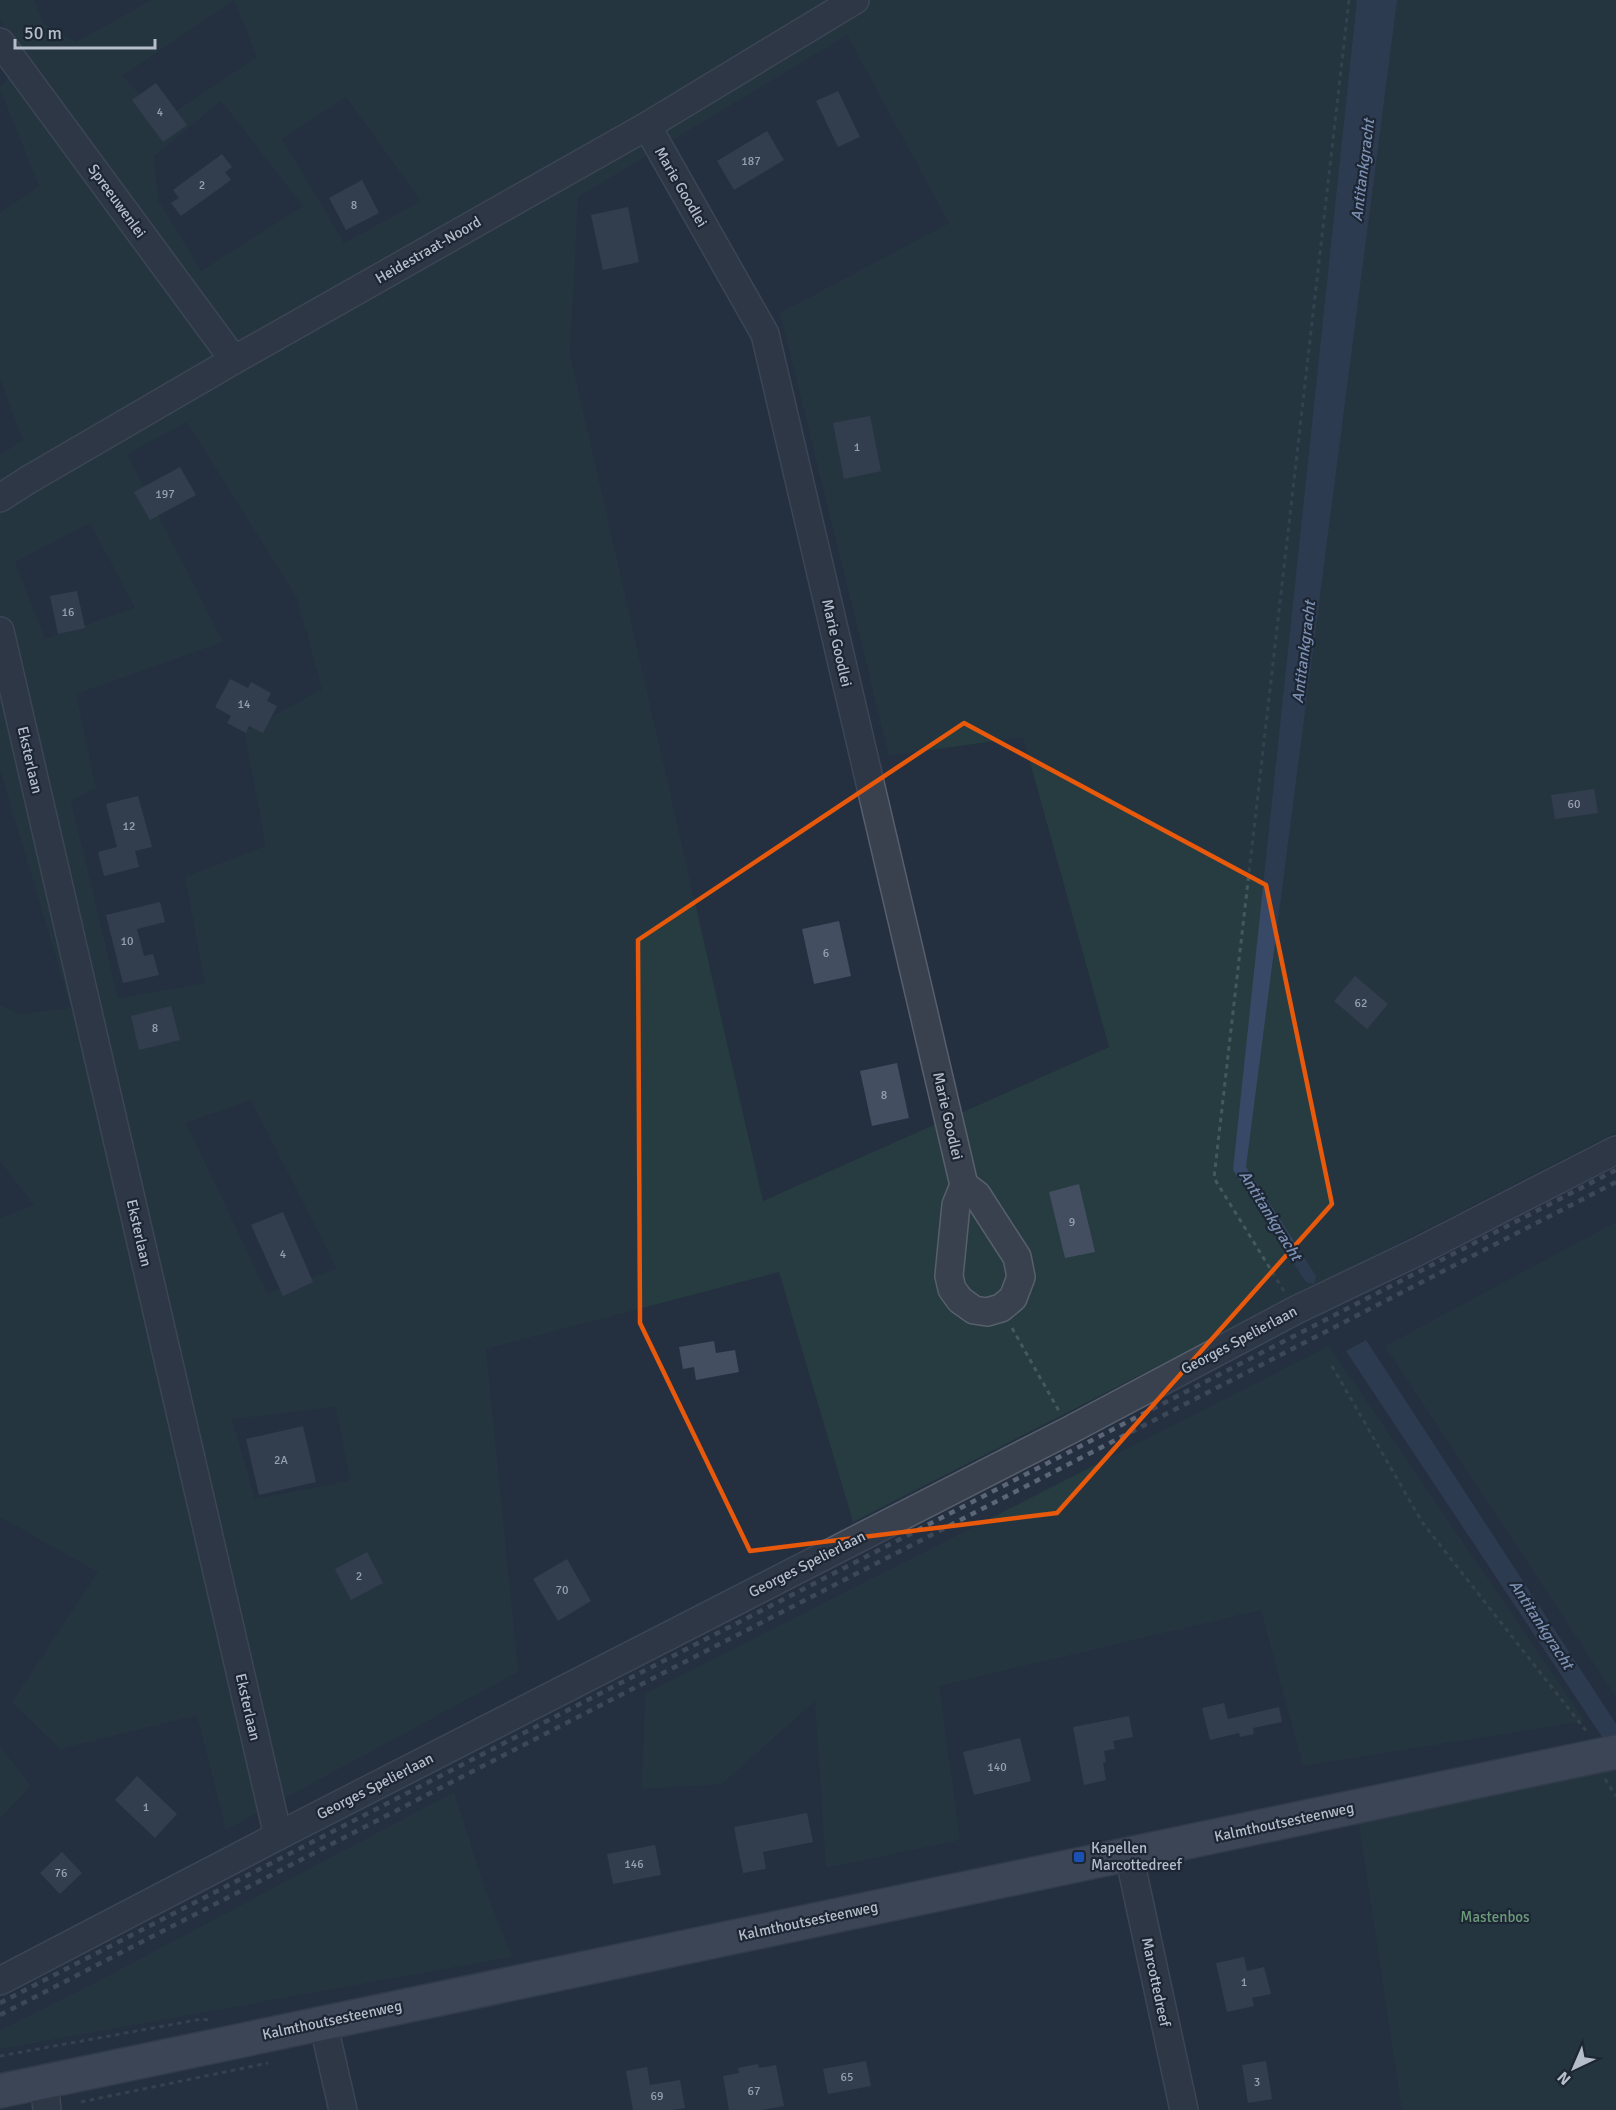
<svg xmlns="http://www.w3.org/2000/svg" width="1616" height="2110" font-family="Signika,sans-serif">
  <rect width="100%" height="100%" fill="#242f3f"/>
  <path fill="#263c40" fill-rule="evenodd" d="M0 0H34L43 23 76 42 152 0H1616V1132L853 1522 779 1272 486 1349 518 1672 226 1830 197 1715 60 1749 12 1702 98 1572 0 1517V1218L34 1205 0 1161V1005L19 1014 71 1008 0 769V455L23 440 0 379V213L39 186 0 89V87L29 57 0 21ZM234 0 257 57 164 119 122 76ZM847 35 949 223 780 313 889 756 1023 737 1109 1047 763 1201 570 354 578 197ZM346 97 421 201 344 243 282 139ZM221 101 303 206 201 271 158 200 154 156ZM187 422 297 598 322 689 244 732 266 846 185 877 205 983 118 998 71 801 96 788 76 694 223 642 127 454ZM90 523 135 608 45 639 15 562ZM251 1100 337 1269 267 1293 186 1123ZM336 1407 350 1481 255 1499 232 1419Z
    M1616 1222V1697L1385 1346Z
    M1329 1346 1585 1721 1303 1766 1261 1610 939 1686 960 1840 826 1868 815 1701 722 1784 642 1789 645 1694Z
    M0 1746 31 1786 0 1818Z
    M1616 1763V2110H1402L1359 1824Z
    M454 1792 484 1886 512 1957 0 2049V2030L83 1989Z"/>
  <path fill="#384967" d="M1357 0H1397L1246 1167 1316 1276 1314 1284 1306 1282 1233 1170Z
    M1366 1340 1616 1724V1758L1346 1351Z"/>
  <path fill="#434e61" d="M156 83 187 125 163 142 132 100Z
    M838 91 860 137 838 147 816 101Z
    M767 131 784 160 734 190 717 161Z
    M222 154 232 167 225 172 231 180 181 216 171 203 179 198 173 190Z
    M362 180 379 213 346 230 329 198Z
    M628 207 639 262 603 270 591 215Z
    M870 416 881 471 844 479 833 423Z
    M180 467 196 495 150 520 134 492Z
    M77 591 85 628 58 634 50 596Z
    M230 679 248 688 251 682 271 693 267 701 277 706 263 733 249 726 246 733 227 723 231 716 215 707Z
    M1594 789 1598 813 1555 819 1551 795Z
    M138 796 152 847 135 851 139 867 104 876 98 852 117 847 106 804Z
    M160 902 165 922 137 929 144 956 153 954 159 975 123 983 106 915Z
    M839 921 851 976 814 984 802 929Z
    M1355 976 1388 1004 1367 1029 1334 1001Z
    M171 1006 180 1040 139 1050 131 1016Z
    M897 1063 909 1118 872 1126 860 1071Z
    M1079 1184 1095 1252 1065 1258 1049 1192Z
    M283 1212 313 1282 283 1296 251 1225Z
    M714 1341 716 1353 735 1350 739 1372 696 1380 694 1367 683 1369 679 1347Z
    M303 1426 316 1482 259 1495 246 1439Z
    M367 1552 383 1583 351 1600 335 1569Z
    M567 1559 591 1601 558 1621 533 1579Z
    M1224 1703 1228 1719 1279 1707 1282 1722 1253 1728 1254 1734 1240 1737 1239 1733 1210 1740 1202 1708Z
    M1129 1716 1133 1737 1113 1741 1115 1749 1104 1751 1106 1762 1103 1763 1106 1780 1084 1785 1073 1727Z
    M1020 1738 1031 1781 974 1795 963 1752Z
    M137 1776 177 1814 155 1838 115 1800Z
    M807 1813 813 1842 763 1852 766 1869 743 1873 734 1827Z
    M655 1845 661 1875 613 1884 607 1854Z
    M62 1852 82 1873 60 1894 40 1873Z
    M1244 1957 1247 1971 1264 1967 1271 1994 1252 1998 1254 2006 1227 2012 1216 1963Z
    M866 2061 871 2086 828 2094 823 2069Z
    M1266 2061 1272 2099 1248 2103 1242 2065Z
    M758 2064 759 2068 776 2065 784 2106 762 2110H729L723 2076 739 2073 738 2068Z
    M647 2067 650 2085 680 2080 685 2108 672 2110H633L626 2071Z"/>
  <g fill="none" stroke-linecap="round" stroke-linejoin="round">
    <defs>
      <path id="minor" d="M0 42 234 360
        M647 126 765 334 964 1185 956 1205 949 1276 952 1289 960 1300 974 1310 987 1312 1001 1308 1013 1298 1021 1277 1017 1257 977 1195 964 1185
        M0 498 28 480 234 360 647 126 855 0
        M0 631 278 1836
        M1129 1855 1184 2110
        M0 1981 278 1836 1070 1430 1296 1310 1417 1252 1616 1150
        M323 2022 343 2110
        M44 2082 47 2110"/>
      <path id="major" d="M0 2091 1616 1752"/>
    </defs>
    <use href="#minor" stroke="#575f6d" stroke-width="30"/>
    <use href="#major" stroke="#424a58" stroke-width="36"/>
    <path stroke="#45595d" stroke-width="3" stroke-dasharray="4.5 4.5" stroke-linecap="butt" d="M1284 1291 1214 1178 1349 0
      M1012 1328 1059 1411
      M1332 1366 1422 1522 1587 1732
      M1605 1779 1616 1796
      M0 2056 202 2019 208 2020
      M81 2102 268 2063"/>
    <use href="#minor" stroke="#39414f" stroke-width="27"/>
    <use href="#major" stroke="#57606f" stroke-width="33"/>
    <path stroke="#5b6576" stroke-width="4.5" stroke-dasharray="6 6" stroke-linecap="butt" d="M0 2003 1616 1170
      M0 2015 1616 1182"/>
  </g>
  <path d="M0 0H1616V2110H0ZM964 723 1266 885 1332 1204 1057 1513 750 1551 640 1323 638 940Z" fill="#242f3f" fill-opacity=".55" fill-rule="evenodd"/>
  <path fill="none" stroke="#e8590c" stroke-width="4.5" stroke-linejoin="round" d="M964 723 1266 885 1332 1204 1057 1513 750 1551 640 1323 638 940Z"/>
  <rect fill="#1a4fb4" stroke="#1d2634" stroke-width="2" x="1073" y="1851" width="12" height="12" rx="3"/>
  <g text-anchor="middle" stroke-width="4.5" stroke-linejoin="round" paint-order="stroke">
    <g font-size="12" fill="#98a0b0">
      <text x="160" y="116">4</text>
      <text x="751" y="165">187</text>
      <text x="202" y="189">2</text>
      <text x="354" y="209">8</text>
      <text x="857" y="451">1</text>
      <text x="165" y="498">197</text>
      <text x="68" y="616">16</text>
      <text x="244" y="708">14</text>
      <text x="1574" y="808">60</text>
      <text x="129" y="830">12</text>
      <text x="127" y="945">10</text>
      <text x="826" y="957">6</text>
      <text x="1361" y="1007">62</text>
      <text x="155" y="1032">8</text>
      <text x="884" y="1099">8</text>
      <text x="1072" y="1226">9</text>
      <text x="283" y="1258">4</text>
      <text x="281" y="1464">2A</text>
      <text x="359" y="1580">2</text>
      <text x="562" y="1594">70</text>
      <text x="997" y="1771">140</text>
      <text x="146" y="1811">1</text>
      <text x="634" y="1868">146</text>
      <text x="61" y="1877">76</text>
      <text x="1244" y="1986">1</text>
      <text x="847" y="2081">65</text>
      <text x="1257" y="2086">3</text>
      <text x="754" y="2095">67</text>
      <text x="657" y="2100">69</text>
    </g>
    <g font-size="15" fill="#b5bcca" stroke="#1d2634">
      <text transform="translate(681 187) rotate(60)" y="5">Marie Goodlei</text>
      <text transform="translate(117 201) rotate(54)" y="5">Spreeuwenlei</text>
      <text transform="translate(428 250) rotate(-30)" y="5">Heidestraat-Noord</text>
      <text transform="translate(837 643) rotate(77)" y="5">Marie Goodlei</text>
      <text transform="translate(30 760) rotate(77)" y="5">Eksterlaan</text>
      <text transform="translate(948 1116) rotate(77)" y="5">Marie Goodlei</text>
      <text transform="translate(139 1233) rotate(77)" y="5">Eksterlaan</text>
      <text transform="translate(1239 1340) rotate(-28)" y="5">Georges Spelierlaan</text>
      <text transform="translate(807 1564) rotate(-27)" y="5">Georges Spelierlaan</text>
      <text transform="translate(248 1707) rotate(77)" y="5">Eksterlaan</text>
      <text transform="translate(375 1786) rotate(-27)" y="5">Georges Spelierlaan</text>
      <text transform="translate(1284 1822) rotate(-12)" y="5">Kalmthoutsesteenweg</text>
      <text transform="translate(808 1921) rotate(-12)" y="5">Kalmthoutsesteenweg</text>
      <text transform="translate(1156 1982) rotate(78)" y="5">Marcottedreef</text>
      <text transform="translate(332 2020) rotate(-12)" y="5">Kalmthoutsesteenweg</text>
    </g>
    <g font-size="15" fill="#b5bcca" stroke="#1d2634" text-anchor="start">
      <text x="1091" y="1853">Kapellen<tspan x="1091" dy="17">Marcottedreef</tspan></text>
    </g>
    <g font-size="15" fill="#6c9b79" stroke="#1d2634">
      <text x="1495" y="1922">Mastenbos</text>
    </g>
    <g font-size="16" font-style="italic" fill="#7c90b2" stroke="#1d2634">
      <text transform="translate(1362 170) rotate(-83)" y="6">Antitankgracht</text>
      <text transform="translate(1303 652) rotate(-83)" y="6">Antitankgracht</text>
      <text transform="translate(1271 1215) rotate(58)" y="6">Antitankgracht</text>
      <text transform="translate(1542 1624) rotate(57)" y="6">Antitankgracht</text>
    </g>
  </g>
  <g transform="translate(1574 2068) rotate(224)" stroke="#1d2634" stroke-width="4.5" paint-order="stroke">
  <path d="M0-4.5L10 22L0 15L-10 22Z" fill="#b5bcca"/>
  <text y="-9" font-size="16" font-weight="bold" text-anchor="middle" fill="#b5bcca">N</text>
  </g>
  <path d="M15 39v9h140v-9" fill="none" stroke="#b5bcca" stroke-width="3"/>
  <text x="24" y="39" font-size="18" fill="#b5bcca" stroke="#1d2634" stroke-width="4.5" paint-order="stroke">50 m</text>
</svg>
